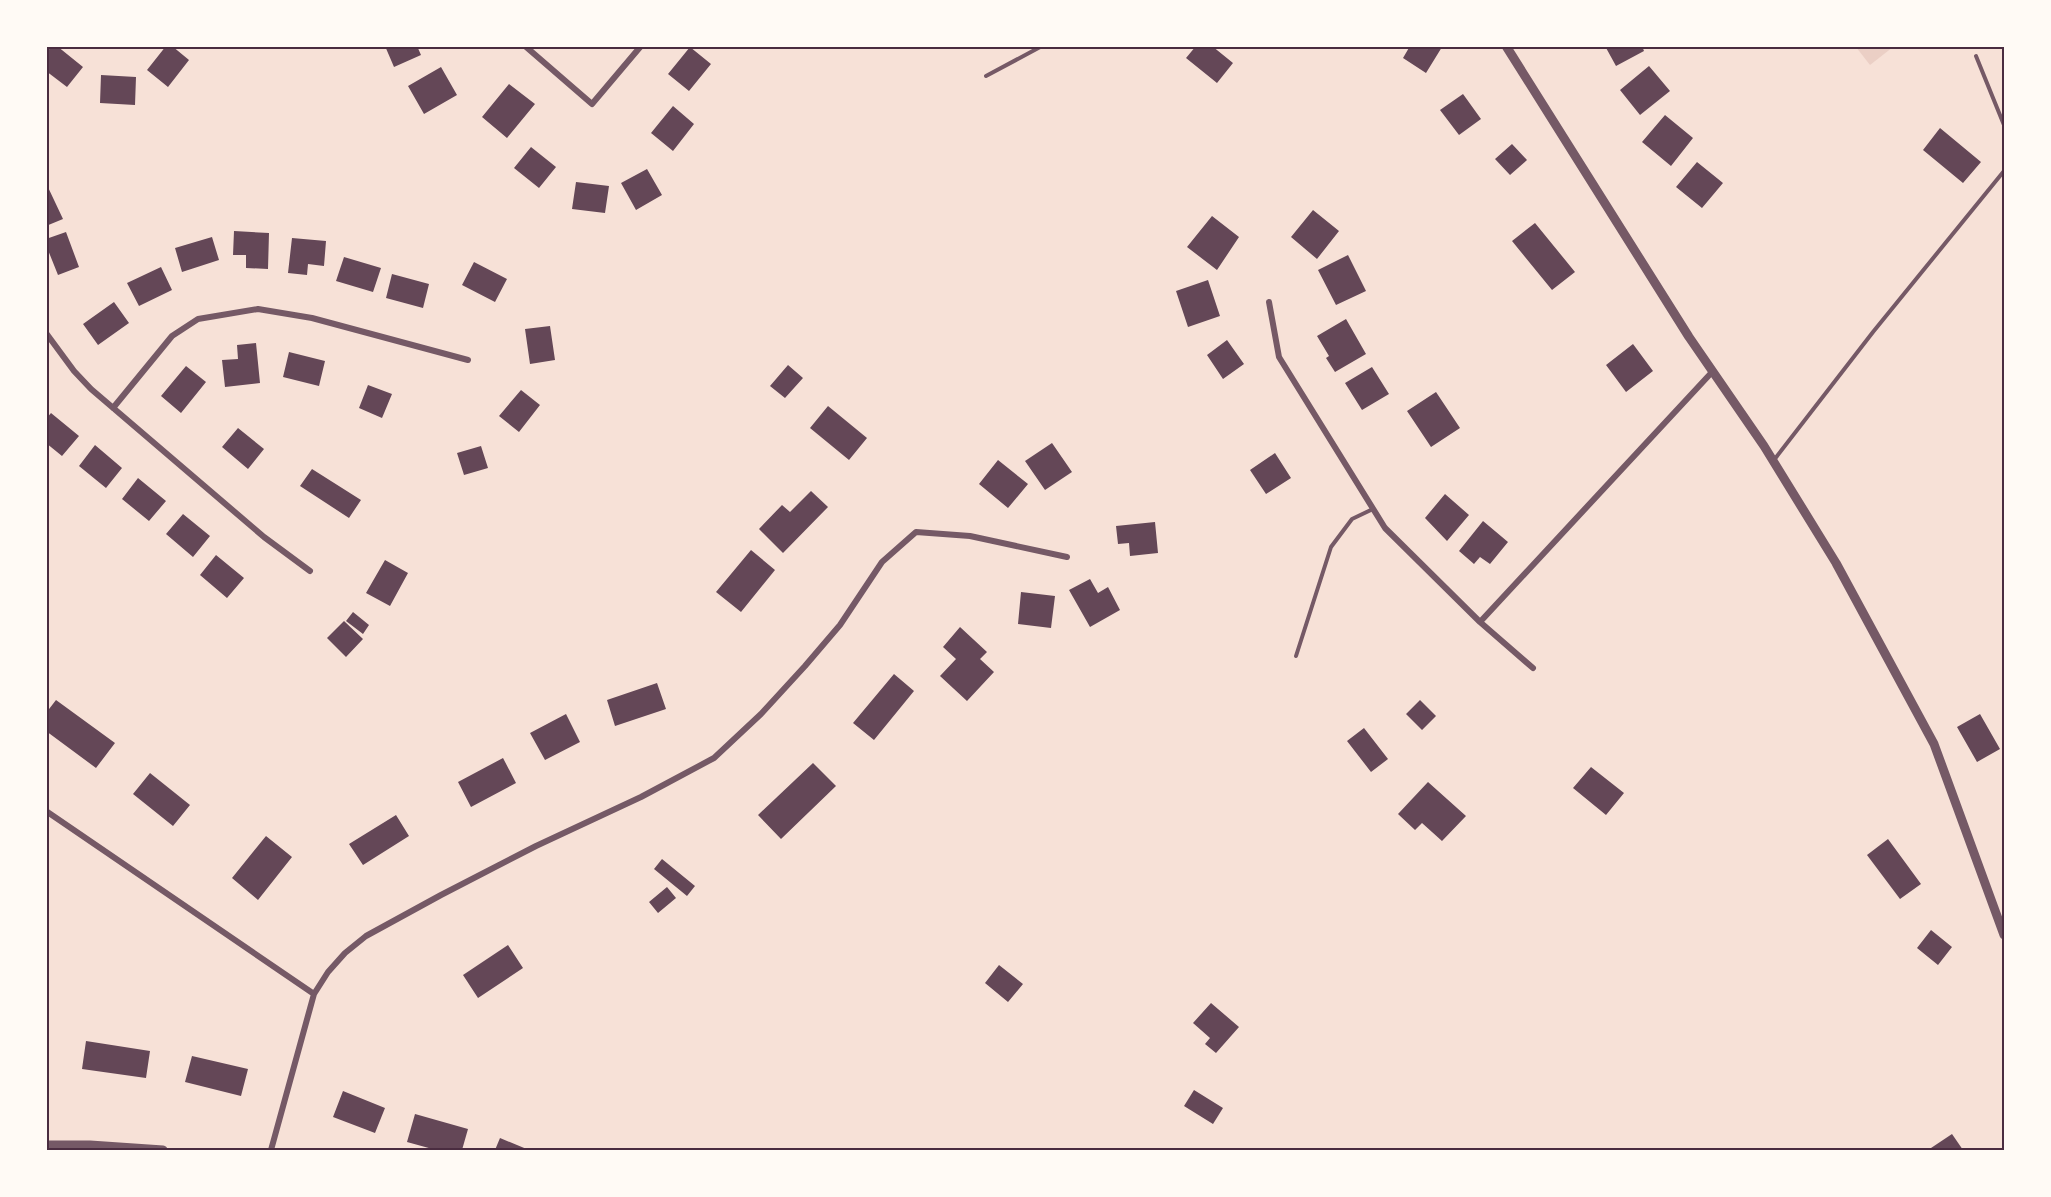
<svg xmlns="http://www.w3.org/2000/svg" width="2051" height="1197" font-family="Signika,sans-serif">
  <rect width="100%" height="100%" fill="#f7e1d7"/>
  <path fill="#ebcfc5" d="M1856 47H1893L1870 65Z"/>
  <path fill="#644757" d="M52 46H57L83 67 67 87 46 71V53Z
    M166 46H172L189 60 168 87 147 70Z
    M385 46H417L421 55 394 67Z
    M1196 46H1212L1233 63 1217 83 1186 58Z
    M1410 46H1440L1442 47 1426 73 1403 58Z
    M1605 46H1642L1644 51 1616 66Z
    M690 47 711 64 689 91 668 74Z
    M1649 66 1670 91 1640 115 1620 90Z
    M441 67 457 95 424 114 408 86Z
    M101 75 136 77 135 105 100 103Z
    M509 84 535 104 507 138 482 117Z
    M1463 94 1481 119 1459 135 1440 110Z
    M673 106 694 124 673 151 651 133Z
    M1665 115 1693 138 1671 166 1642 142Z
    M1940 128 1981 162 1963 183 1923 150Z
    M1512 144 1527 160 1510 175 1495 159Z
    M531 147 556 167 539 188 514 168Z
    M1697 162 1723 183 1702 208 1676 187Z
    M647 169 662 195 636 210 621 183Z
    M576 182 609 186 605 213 572 209Z
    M46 183 63 219 46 226Z
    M1313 210 1339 231 1317 259 1291 237Z
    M1212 216 1239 237 1217 270 1187 247Z
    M1535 223 1575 272 1552 290 1512 241Z
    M234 231 269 233 268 269 246 268V255H233Z
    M66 232 79 267 58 275 46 245V239Z
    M212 237 219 260 182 272 175 248Z
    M292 238 326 241 324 266 308 264 307 275 288 273Z
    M1348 255 1366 291 1336 305 1318 270Z
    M344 257 381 268 373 292 336 281Z
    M474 262 507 279 495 302 462 285Z
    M161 267 172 290 139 306 127 283Z
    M392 274 429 284 423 308 386 298Z
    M1208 280 1220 316 1188 327 1176 291Z
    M114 302 129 323 98 345 83 324Z
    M1346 319 1366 354 1335 372 1326 358 1329 356 1317 336Z
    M550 326 555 360 530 364 525 329Z
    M1227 340 1244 364 1223 379 1207 355Z
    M256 343 260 383 225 387 222 360 238 359 237 345Z
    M1633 344 1653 371 1626 392 1606 365Z
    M289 352 325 361 319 386 283 377Z
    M788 365 803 378 785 398 770 386Z
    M186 366 206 382 181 413 161 396Z
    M1372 367 1389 394 1362 410 1345 383Z
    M368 385 392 394 382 418 359 408Z
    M521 390 540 405 519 432 499 416Z
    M1436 392 1460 428 1431 447 1407 411Z
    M828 406 867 438 849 460 810 428Z
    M51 413 79 436 62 456 46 443V419Z
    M238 428 264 449 248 469 222 447Z
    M1052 443 1072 472 1045 490 1025 461Z
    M95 445 122 468 106 488 79 466Z
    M481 446 488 468 464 475 457 453Z
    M1275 453 1291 478 1266 494 1250 470Z
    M998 460 1028 484 1008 508 979 484Z
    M312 469 361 500 349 518 300 486Z
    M138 478 166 501 149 521 122 499Z
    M811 491 828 507 783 553 759 529 782 505 790 512Z
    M1445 494 1469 515 1447 541 1425 518Z
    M183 514 210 536 193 557 166 534Z
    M1483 521 1508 542 1490 564 1480 557 1474 564 1459 551Z
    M1155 522 1158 553 1130 556 1129 543 1118 544 1116 526Z
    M751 550 775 570 741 612 716 592Z
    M216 555 244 578 227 598 200 575Z
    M385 560 408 573 390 606 366 593Z
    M1090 579 1098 593 1108 587 1120 610 1090 627 1069 590Z
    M1021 592 1055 596 1051 628 1018 624Z
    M353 612 369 625 363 634 346 621Z
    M344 621 363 639 346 657 327 638Z
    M960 627 987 652 980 659 994 672 967 701 940 676 956 659 943 647Z
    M894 674 914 691 874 740 853 723Z
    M657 683 666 709 615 726 607 700Z
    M56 700 115 743 96 768 46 731V713Z
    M1420 700 1436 716 1422 730 1406 714Z
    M566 714 580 742 545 760 530 733Z
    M1980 714 2000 749 1977 762 1957 727Z
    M1364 728 1388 759 1371 772 1347 741Z
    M503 758 516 783 471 807 458 782Z
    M813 763 836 786 781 839 758 815Z
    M1591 767 1624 793 1606 815 1573 788Z
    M150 773 190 805 173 826 133 794Z
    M1428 782 1466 816 1442 841 1422 823 1415 830 1398 814Z
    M396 815 409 836 363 865 349 844Z
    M266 836 292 857 258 900 232 878Z
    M1888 839 1921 884 1900 899 1867 855Z
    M662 859 695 886 687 896 654 869Z
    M667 887 676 898 658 913 649 902Z
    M1931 930 1952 947 1938 965 1917 948Z
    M508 945 523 968 478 998 463 975Z
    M999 965 1023 984 1008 1002 985 983Z
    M1211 1003 1239 1027 1216 1053 1205 1044 1210 1038 1193 1023Z
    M86 1041 150 1051 146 1078 82 1069Z
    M192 1056 248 1069 241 1096 185 1082Z
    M1194 1090 1223 1108 1213 1124 1184 1106Z
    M343 1091 385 1108 375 1133 333 1117Z
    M415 1114 468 1129 462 1150H436L407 1142Z
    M1952 1134 1963 1150H1928Z
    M500 1138 529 1150H495Z"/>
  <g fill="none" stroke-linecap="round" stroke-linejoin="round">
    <path stroke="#755966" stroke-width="4" d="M1976 56 2004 125
      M986 76 1042 46
      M1774 460 1873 332 2004 171
      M1296 656 1331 547 1352 519 1373 509"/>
    <path stroke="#755966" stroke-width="6" d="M525 46 592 104 641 46
      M1269 302 1279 357 1385 528 1480 622 1533 668
      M46 333 74 371 91 389 264 537 310 571
      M113 408 172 336 198 319 258 309 312 318 468 360
      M1480 622 1713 371
      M46 811 314 994
      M271 1150 314 994 328 972 345 953 366 936 441 895 536 846 641 797 714 758 761 714 805 666 840 625 882 562 916 532 970 536 1067 557"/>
    <path stroke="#755966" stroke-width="9" d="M1506 46 1689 337 1764 446 1836 563 1934 744 2004 935
      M46 1145H90L163 1150"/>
  </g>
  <rect width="2051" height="1197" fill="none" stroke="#fffaf5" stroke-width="96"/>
  <rect x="48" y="48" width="1955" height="1101" fill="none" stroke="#4a2c40" stroke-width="2"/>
</svg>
